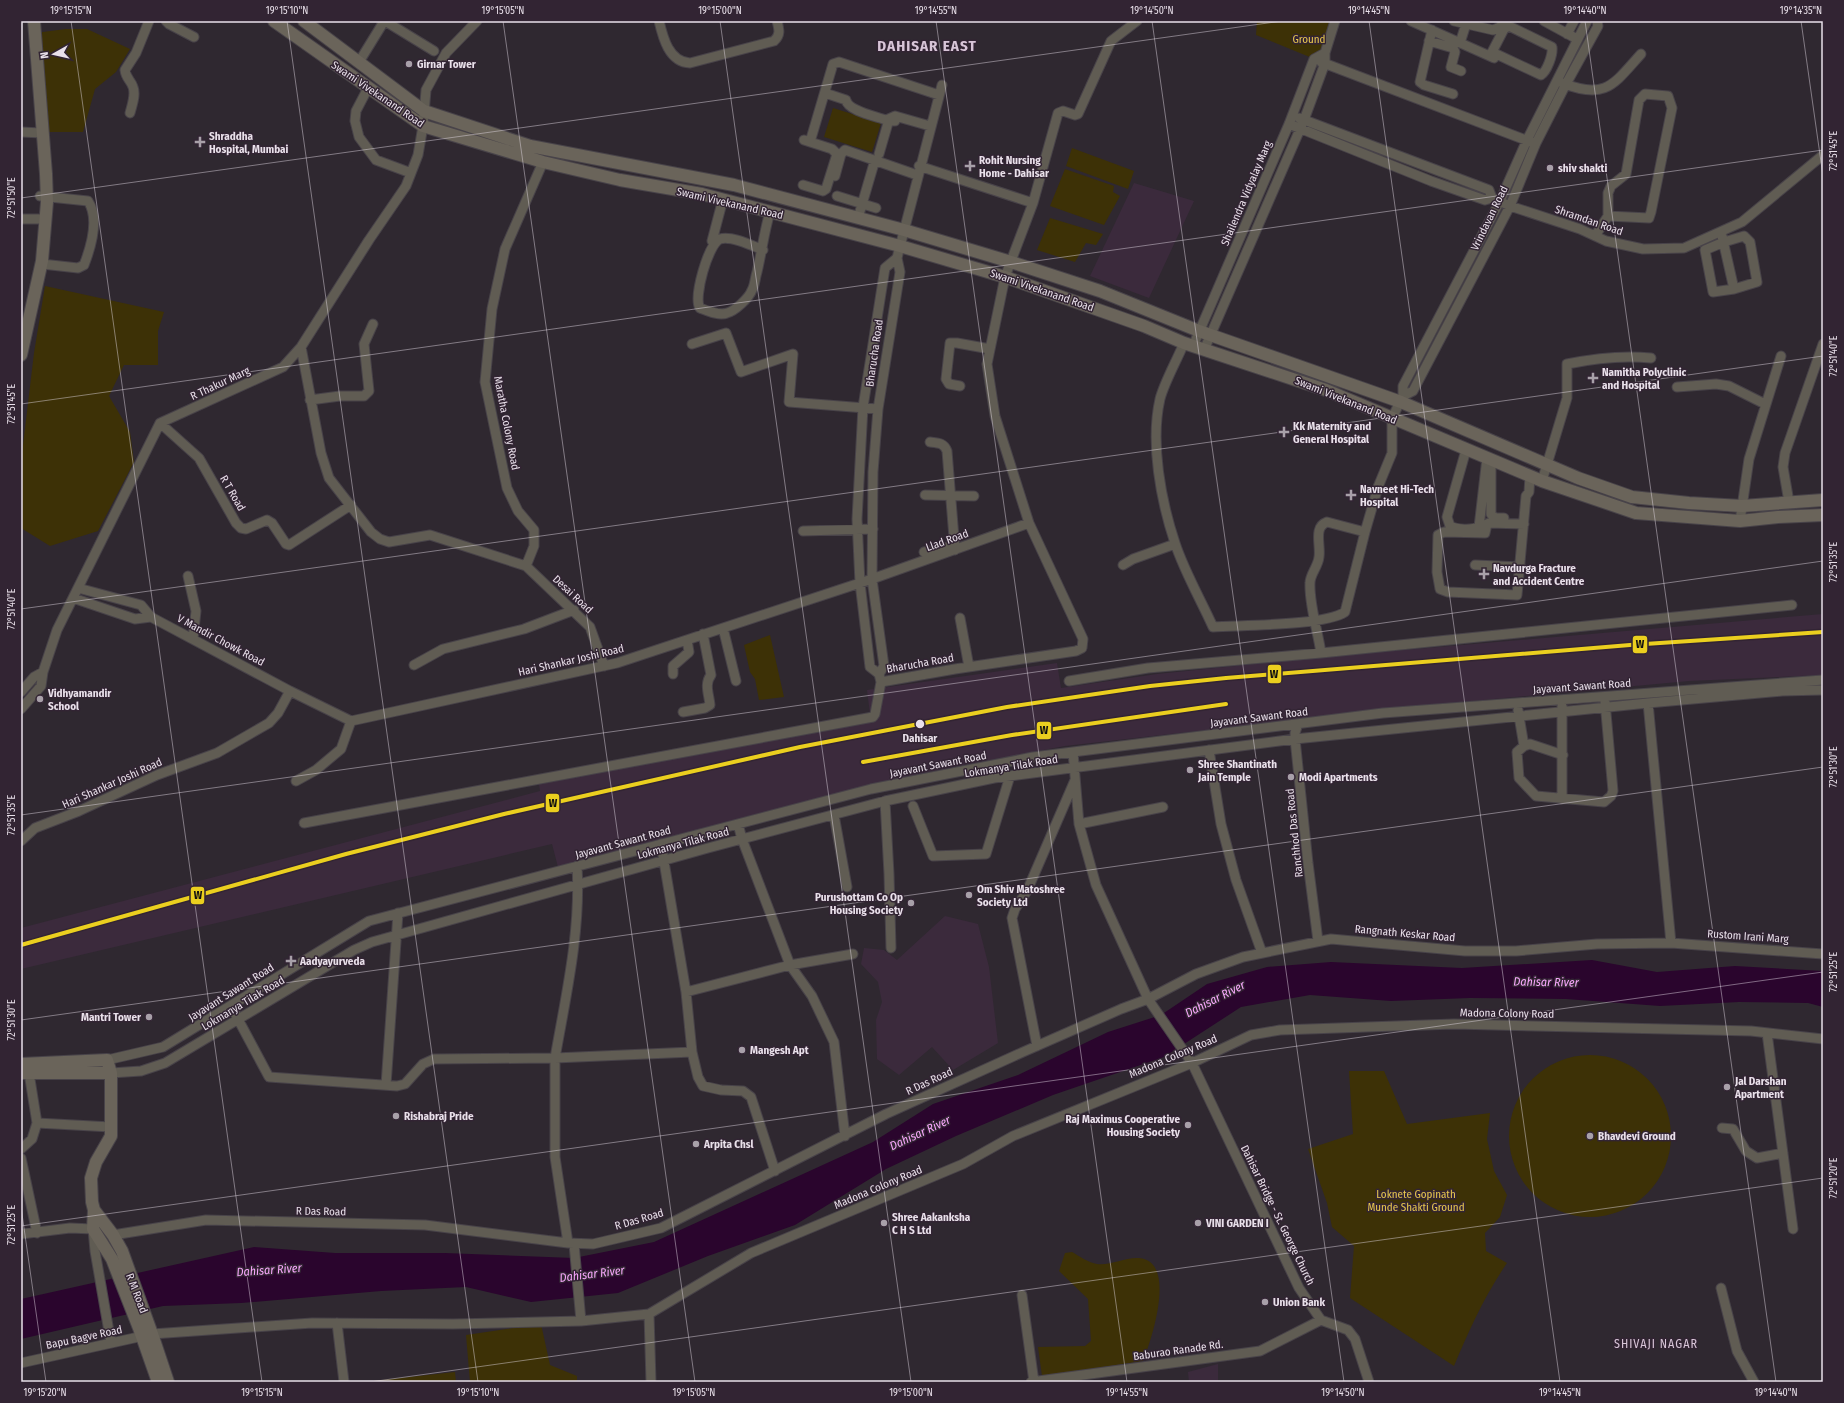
<svg xmlns="http://www.w3.org/2000/svg" width="1844" height="1403" font-family="'Fira Sans Condensed',sans-serif">
  <rect width="100%" height="100%" fill="#2f2830"/>
  <path fill="#3b2a3c" d="M1134 183 1194 201 1149 298 1090 276Z
    M1823 614V675L1689 681 1398 708 1065 746 942 769 837 793 558 867 552 844 21 969V928L540 791 539 784 870 714 867 690 1057 663 1061 688 1157 674 1322 657Z
    M945 916 978 924 989 967 998 1043 953 1070 932 1047 899 1075 877 1059 876 1020 882 1002 878 982 861 964 864 948 884 950 897 960Z
    M1218 1364V1382H1189L1188 1372Z"/>
  <path fill="#3d3106" d="M1257 21H1333L1322 62 1256 35Z
    M66 29H87L130 49 116 72 95 89 83 132H44L35 33Z
    M833 108 881 123 872 152 824 137Z
    M1072 148 1134 171 1128 189 1066 166Z
    M1065 169 1114 186 1113 192 1120 196 1104 225 1050 206Z
    M1050 218 1103 234 1096 245 1086 243 1075 262 1037 250Z
    M45 286 164 312 158 331V365H124L109 396 130 432 134 462 98 531 50 546 21 528V462L34 353Z
    M770 635 784 697 759 700 755 679 750 672 744 645Z
    M1509 1136a81 81 0 1 1 162 0a81 81 0 1 1-162 0Z
    M1349 1071H1384L1407 1124 1490 1113 1487 1139 1494 1171 1507 1195 1500 1217 1485 1233 1486 1251 1507 1263C1485 1295 1469 1330 1454 1366L1350 1298 1354 1246 1332 1227 1327 1203 1308 1149 1353 1134Z
    M1072 1252C1079 1256 1089 1263 1097 1264 1110 1266 1125 1257 1139 1258 1178 1261 1151 1341 1143 1361L1042 1376 1038 1347 1085 1346 1091 1341 1088 1299 1059 1271 1065 1253Z
    M541 1324 550 1365 577 1376V1382H470L466 1335Z
    M455 1372 456 1382H364Z"/>
  <path fill="#2a052d" d="M1592 960 1657 972 1735 966 1823 971V1007L1808 1003 1739 1002 1660 1006 1566 999 1470 998 1391 1001 1310 995 1241 1007 1164 1057 1053 1095 956 1136 886 1169 795 1225 708 1256 618 1293 531 1302 466 1287 381 1291 241 1303 163 1306 21 1339V1299L254 1247 335 1253H445L574 1258 654 1242 873 1142 933 1104 1018 1075 1108 1032 1161 1015 1207 984 1267 967 1331 962 1462 968Z"/>
  <g fill="none" stroke-linecap="round" stroke-linejoin="round">
    <defs>
      <path id="minor" d="M166 21 169 24 194 37
        M659 21C663 38 669 62 690 63L774 41C781 35 779 29 777 21
        M1411 21 1494 58
        M1454 21 1493 30 1500 27 1504 21
        M1544 21 1577 39
        M1432 30 1420 82 1424 85 1453 94
        M1567 34 1574 21
        M1429 41 1453 48 1455 52 1451 67 1461 71
        M1460 43 1466 24
        M1490 56 1491 54 1504 29 1509 26 1552 47C1553 55 1547 71 1541 75L1492 52
        M359 62 383 23 385 21 434 51
        M1321 62 1531 142
        M1562 83C1606 100 1613 85 1641 54
        M942 85 897 258 900 272 878 409 873 472 872 579 884 666 879 674 881 682 955 669 1076 651 1082 648 1083 639 1029 523 995 416 987 364 1005 277 1033 203 1058 113 1063 111 1075 115 1078 114 1111 41 1137 21
        M368 88 356 111 355 121 359 137 376 160 411 173
        M825 93 846 100C848 111 875 116 886 120L895 116 930 126
        M130 113C132 105 136 95 133 87 131 80 126 79 125 70L136 53 149 21
        M1299 118 1489 190 1492 198
        M1289 124 1431 181 1485 200 1492 198 1510 206 1580 229 1606 241 1643 249 1684 248 1742 222 1823 155
        M21 132 42 133
        M810 142 833 64 839 62 939 95
        M879 154 888 123 890 121H895
        M543 162 505 249 492 309 485 382 507 488 518 511 534 530V546L526 566 590 627 604 666
        M919 166 1033 203
        M835 176 841 154 845 150 917 175
        M803 185 823 191 826 189 837 154 832 149 804 140
        M40 196 88 201C100 219 91 247 84 265L78 268 42 264
        M837 196 876 208
        M858 218 875 160
        M21 219H46
        M1595 236 1608 216 1649 218 1651 212 1672 108 1668 96 1645 94 1639 100 1626 174 1611 186 1608 193V216
        M1722 236 1734 289
        M1744 236 1750 242 1757 282 1734 289 1713 292 1705 250 1724 242Z
        M712 241 723 199
        M763 250C753 246 731 235 720 239 708 244 693 298 700 308 708 311 719 316 727 313 735 311 749 298 752 290 755 285 755 278 757 272 762 251 764 232 770 212
        M1184 343C1177 360 1164 383 1160 399 1150 443 1161 501 1175 543 1184 571 1201 600 1213 627 1241 625 1324 626 1345 612L1365 532 1378 487 1392 453V418L1403 396 1413 391 1510 206 1536 143 1566 84 1598 26 1597 21
        M692 344 726 333 741 372 793 354 789 402 878 409
        M1193 346 1289 124 1314 59 1325 53
        M301 347 321 453 329 478 371 532 380 539 389 542 430 535 526 566
        M1204 350 1304 120 1325 63V53L1335 21
        M960 386 949 384 946 379 950 343H957L990 349
        M1677 387 1716 384 1729 386 1765 404
        M1403 396V386L1500 201 1527 140 1587 21
        M310 400 340 396H364L369 391 364 344 373 324
        M160 423 199 458 236 523 241 528 246 529 267 520 272 523 286 544 289 545 351 505
        M930 442C939 443 944 443 947 451L955 550
        M1466 450 1447 517 1450 526C1457 530 1472 530 1479 527L1487 458
        M1491 468V514L1495 518H1504
        M1542 481 1567 398V364C1596 358 1622 355 1651 358
        M925 495 974 496
        M1789 502 1783 467 1785 453 1823 344
        M1740 521 1749 459 1781 356
        M1524 524 1489 523 1487 524 1485 533 1444 532 1438 535 1437 572 1440 589 1448 592 1517 595 1526 496 1529 492 1530 476
        M803 531 873 529
        M924 552 949 547
        M1123 565 1133 559 1175 544
        M1475 565 1521 567
        M188 576 196 611 193 639
        M78 588 141 605 151 617
        M73 598 135 619 151 617 290 691 351 721
        M960 618 969 667
        M723 628 736 681
        M1321 653C1318 632 1309 604 1310 583 1310 574 1318 567 1319 557 1321 545 1313 527 1327 522L1365 532
        M414 665 443 649 524 629 574 610
        M673 674V666L689 652 687 640
        M879 674 870 667 860 583 857 519 863 407 885 268 897 258
        M1069 681 1148 668 1321 653 1792 605
        M21 692 34 677 43 672
        M1648 703 1671 943
        M21 709 41 686 43 672 57 630 160 423 283 367 301 347 369 240 406 186 418 155 423 126 426 90 446 53 477 21
        M1518 710 1524 746
        M683 712 705 708 710 705C709 694 704 684 711 675L703 634
        M351 721 617 663 872 579 1029 523
        M1298 724 1295 733V739L1308 863 1318 941
        M1209 750 1221 824 1236 880 1262 953
        M1073 752 1079 824 1096 885 1148 999 1192 1063 1299 1288 1321 1320 1348 1330 1355 1339 1369 1382
        M1563 755 1530 744 1524 746 1517 752 1519 778 1536 796 1604 802 1611 796 1613 791 1605 702
        M296 781 316 770 341 749 351 721
        M1562 799V706
        M885 801 889 874 891 948
        M913 806 933 856 986 854 1010 776
        M834 815 847 887
        M304 823 873 717 875 714 881 682
        M738 824 742 839 790 965 812 996 834 1042 845 1136
        M1079 824 1163 807
        M21 841 35 828 79 811 157 775 217 753 269 723 278 713 290 691
        M686 992 790 965 853 954
        M231 1006 269 1077 397 1086 405 1084 423 1064 434 1059 555 1058C566 995 581 931 577 866
        M1767 1033 1793 1229
        M1037 1046 1012 918 1015 909 1027 891 1075 780
        M692 1052 698 1077 703 1086 721 1090 743 1091 751 1097 775 1171
        M107 1060 163 1047 369 921 871 789 1033 757 1383 713 1823 680
        M111 1073 141 1071 165 1063 354 950 372 942 708 848 885 801 994 778 1295 739 1648 703 1782 691 1823 690
        M386 1085 398 913
        M37 1123 111 1127
        M1722 1128 1733 1129 1746 1151 1757 1158 1783 1153
        M21 1149 32 1139 37 1123 29 1073
        M21 1158 37 1233
        M21 1234 70 1228 93 1229 95 1251 111 1343
        M113 1235 206 1220 425 1225 568 1243 593 1244 661 1228 886 1114 1023 1052 1121 1009 1148 999 1196 974 1243 957 1331 939 1465 951H1516L1597 944 1671 943 1823 954
        M568 1243 555 1157V1058L692 1052 686 992 661 844
        M574 1244 581 1321
        M1721 1288 1737 1351 1754 1382
        M1022 1295 1034 1382
        M649 1314 651 1382
        M337 1323 344 1382
        M21 1363 152 1334 312 1323 453 1324 581 1321 649 1314 751 1253 963 1164 1013 1136 1192 1063 1251 1035 1280 1030 1454 1024 1751 1031 1823 1039
        M1031 1382 1260 1351 1321 1320"/>
      <path id="major" d="M274 21 423 126 543 162 620 180 702 194 900 246 1005 277 1144 326 1184 343 1326 390 1542 481 1636 513 1740 521 1778 517 1823 515
        M304 21 424 111 530 146 734 185 904 230 1011 262 1100 291 1199 331 1401 402 1578 478 1632 497 1689 503 1742 506 1823 500
        M21 355 42 261 47 202 46 174 34 21
        M21 1064 107 1060 111 1073V1136L96 1162 91 1178 92 1202 94 1210 93 1229 112 1259 139 1328 158 1382
        M21 1073H111
        M94 1210 113 1235 122 1251 152 1334 168 1382"/>
    </defs>
    <use href="#minor" stroke="#484349" stroke-width="11"/>
    <use href="#major" stroke="#484349" stroke-width="14"/>
    <use href="#minor" stroke="#605c53" stroke-width="9"/>
    <use href="#major" stroke="#6a645a" stroke-width="12"/>
    <defs>
      <path id="rail-1" d="M863 762 1012 735 1226 704
        M21 945 346 854 504 814 800 747 1007 707 1150 686 1226 678 1630 645 1823 632"/>
    </defs>
    <use href="#rail-1" stroke="#322433" stroke-width="7"/>
    <use href="#rail-1" stroke="#ebcf1f" stroke-width="4"/>
  </g>
  <path fill="none" stroke="#e9e0ea" stroke-width="1" stroke-opacity="0.45" d="M71 21 262 1382M287 21 478 1382M503 21 695 1382M720 21 911 1382M936 21 1127 1382M1152 21 1344 1382M1369 21 1560 1382M1585 21 1776 1382M1801 21 1823 176M21 198 1282 21M21 404 1823 150M21 609 1823 356M21 815 1823 561M21 1020 1823 767M21 1207 46 1382M21 1226 1823 972M370 1382 1823 1178"/>
  <g fill="#a8a0a9" stroke="#322433" stroke-width="1.5">
    <circle cx="409" cy="64" r="4"/>
    <path d="M198 136h4v4h4v4h-4v4h-4v-4h-4v-4h4z"/>
    <path d="M968 160h4v4h4v4h-4v4h-4v-4h-4v-4h4z"/>
    <circle cx="1550" cy="168" r="4"/>
    <path d="M1591 372h4v4h4v4h-4v4h-4v-4h-4v-4h4z"/>
    <path d="M1282 426h4v4h4v4h-4v4h-4v-4h-4v-4h4z"/>
    <path d="M1349 489h4v4h4v4h-4v4h-4v-4h-4v-4h4z"/>
    <path d="M1482 568h4v4h4v4h-4v4h-4v-4h-4v-4h4z"/>
    <circle cx="40" cy="699" r="4"/>
    <circle cx="1190" cy="770" r="4"/>
    <circle cx="1291" cy="777" r="4"/>
    <circle cx="969" cy="895" r="4"/>
    <circle cx="911" cy="903" r="4"/>
    <path d="M289 955h4v4h4v4h-4v4h-4v-4h-4v-4h4z"/>
    <circle cx="149" cy="1017" r="4"/>
    <circle cx="742" cy="1050" r="4"/>
    <circle cx="1727" cy="1087" r="4"/>
    <circle cx="396" cy="1116" r="4"/>
    <circle cx="1188" cy="1125" r="4"/>
    <circle cx="1590" cy="1136" r="4"/>
    <circle cx="696" cy="1144" r="4"/>
    <circle cx="884" cy="1223" r="4"/>
    <circle cx="1198" cy="1223" r="4"/>
    <circle cx="1265" cy="1302" r="4"/>
  </g>
  <circle fill="#e9e0ea" stroke="#322433" stroke-width="1.5" cx="920" cy="724" r="5"/>
  <g text-anchor="middle" stroke-width="3" stroke-linejoin="round" paint-order="stroke">
    <g font-size="11" fill="#e9c84d" stroke="#322433">
      <text x="1309" y="43">Ground</text>
      <text x="1416" y="1198">Loknete Gopinath<tspan x="1416" dy="13">Munde Shakti Ground</tspan></text>
    </g>
    <g font-size="11" font-weight="bold" fill="#e9e0ea" stroke="#322433" text-anchor="start">
      <text x="417" y="68">Girnar Tower</text>
      <text x="209" y="140">Shraddha<tspan x="209" dy="13">Hospital, Mumbai</tspan></text>
      <text x="979" y="164">Rohit Nursing<tspan x="979" dy="13">Home - Dahisar</tspan></text>
      <text x="1558" y="172">shiv shakti</text>
      <text x="1602" y="376">Namitha Polyclinic<tspan x="1602" dy="13">and Hospital</tspan></text>
      <text x="1293" y="430">Kk Maternity and<tspan x="1293" dy="13">General Hospital</tspan></text>
      <text x="1360" y="493">Navneet Hi-Tech<tspan x="1360" dy="13">Hospital</tspan></text>
      <text x="1493" y="572">Navdurga Fracture<tspan x="1493" dy="13">and Accident Centre</tspan></text>
      <text x="48" y="697">Vidhyamandir<tspan x="48" dy="13">School</tspan></text>
      <text x="1198" y="768">Shree Shantinath<tspan x="1198" dy="13">Jain Temple</tspan></text>
      <text x="1299" y="781">Modi Apartments</text>
      <text x="977" y="893">Om Shiv Matoshree<tspan x="977" dy="13">Society Ltd</tspan></text>
      <text x="903" y="901" text-anchor="end">Purushottam Co Op<tspan x="903" dy="13">Housing Society</tspan></text>
      <text x="300" y="965">Aadyayurveda</text>
      <text x="141" y="1021" text-anchor="end">Mantri Tower</text>
      <text x="750" y="1054">Mangesh Apt</text>
      <text x="1735" y="1085">Jal Darshan<tspan x="1735" dy="13">Apartment</tspan></text>
      <text x="404" y="1120">Rishabraj Pride</text>
      <text x="1180" y="1123" text-anchor="end">Raj Maximus Cooperative<tspan x="1180" dy="13">Housing Society</tspan></text>
      <text x="1598" y="1140">Bhavdevi Ground</text>
      <text x="704" y="1148">Arpita Chsl</text>
      <text x="892" y="1221">Shree Aakanksha<tspan x="892" dy="13">C H S Ltd</tspan></text>
      <text x="1206" y="1227">VINI GARDEN I</text>
      <text x="1273" y="1306">Union Bank</text>
    </g>
    <g font-size="11" fill="#e9e0ea" stroke="#322433">
      <text transform="translate(378 94) rotate(34)" y="4">Swami Vivekanand Road</text>
      <text transform="translate(1246 193) rotate(-67)" y="4">Shailendra Vidyalay Marg</text>
      <text transform="translate(730 203) rotate(13)" y="4">Swami Vivekanand Road</text>
      <text transform="translate(1489 218) rotate(-64)" y="4">Vrindavan Road</text>
      <text transform="translate(1589 220) rotate(19)" y="4">Shramdan Road</text>
      <text transform="translate(1042 290) rotate(19)" y="4">Swami Vivekanand Road</text>
      <text transform="translate(874 353) rotate(-82)" y="4">Bharucha Road</text>
      <text transform="translate(220 383) rotate(-25)" y="4">R Thakur Marg</text>
      <text transform="translate(1346 400) rotate(22)" y="4">Swami Vivekanand Road</text>
      <text transform="translate(507 423) rotate(79)" y="4">Maratha Colony Road</text>
      <text transform="translate(233 493) rotate(60)" y="4">R T Road</text>
      <text transform="translate(947 540) rotate(-20)" y="4">Llad Road</text>
      <text transform="translate(573 594) rotate(43)" y="4">Desai Road</text>
      <text transform="translate(221 640) rotate(28)" y="4">V Mandir Chowk Road</text>
      <text transform="translate(571 660) rotate(-13)" y="4">Hari Shankar Joshi Road</text>
      <text transform="translate(920 663) rotate(-10)" y="4">Bharucha Road</text>
      <text transform="translate(1582 686) rotate(-4)" y="4">Jayavant Sawant Road</text>
      <text transform="translate(1259 717) rotate(-7)" y="4">Jayavant Sawant Road</text>
      <text transform="translate(938 764) rotate(-11)" y="4">Jayavant Sawant Road</text>
      <text transform="translate(1011 766) rotate(-9)" y="4">Lokmanya Tilak Road</text>
      <text transform="translate(112 783) rotate(-24)" y="4">Hari Shankar Joshi Road</text>
      <text transform="translate(1294 833) rotate(-96)" y="4">Ranchhod Das Road</text>
      <text transform="translate(623 842) rotate(-15)" y="4">Jayavant Sawant Road</text>
      <text transform="translate(683 843) rotate(-15)" y="4">Lokmanya Tilak Road</text>
      <text transform="translate(1405 933) rotate(5)" y="4">Rangnath Keskar Road</text>
      <text transform="translate(1748 936) rotate(4)" y="4">Rustom Irani Marg</text>
      <text transform="translate(231 992) rotate(-32)" y="4">Jayavant Sawant Road</text>
      <text transform="translate(243 1003) rotate(-31)" y="4">Lokmanya Tilak Road</text>
      <text transform="translate(1507 1013) rotate(1)" y="4">Madona Colony Road</text>
      <text transform="translate(1173 1056) rotate(-23)" y="4">Madona Colony Road</text>
      <text transform="translate(929 1081) rotate(-25)" y="4">R Das Road</text>
      <text transform="translate(878 1187) rotate(-23)" y="4">Madona Colony Road</text>
      <text transform="translate(321 1211) rotate(1)" y="4">R Das Road</text>
      <text transform="translate(1278 1215) rotate(64)" y="4">Dahisar Bridge - St. George Church</text>
      <text transform="translate(639 1219) rotate(-16)" y="4">R Das Road</text>
      <text transform="translate(137 1293) rotate(69)" y="4">R M Road</text>
      <text transform="translate(84 1337) rotate(-12)" y="4">Bapu Bagve Road</text>
      <text transform="translate(1178 1350) rotate(-8)" y="4">Baburao Ranade Rd.</text>
    </g>
    <g font-size="11" font-weight="bold" fill="#e9e0ea" stroke="#322433">
      <text x="920" y="742">Dahisar</text>
    </g>
    <g font-size="12" font-style="italic" fill="#f9a8fd" stroke="#322433">
      <text transform="translate(1546 982) rotate(1)" y="4">Dahisar River</text>
      <text transform="translate(1215 999) rotate(-27)" y="4">Dahisar River</text>
      <text transform="translate(920 1133) rotate(-25)" y="4">Dahisar River</text>
      <text transform="translate(269 1270) rotate(-4)" y="4">Dahisar River</text>
      <text transform="translate(592 1274) rotate(-7)" y="4">Dahisar River</text>
    </g>
    <g font-size="12" letter-spacing="1" fill="#d8c5d8" stroke="#322433">
      <text x="1656" y="1348">SHIVAJI NAGAR</text>
    </g>
    <g font-size="15" font-weight="bold" letter-spacing="1" fill="#d8c5d8" stroke="#322433">
      <text x="927" y="51">DAHISAR EAST</text>
    </g>
  </g>
  <g stroke="#322433" stroke-width="1.5">
    <rect x="1632" y="635" width="16" height="19" rx="4" fill="#ebcf1f"/>
    <rect x="1267" y="664" width="15" height="20" rx="4" fill="#ebcf1f"/>
    <rect x="1036" y="721" width="16" height="19" rx="4" fill="#ebcf1f"/>
    <rect x="545" y="793" width="15" height="20" rx="4" fill="#ebcf1f"/>
    <rect x="190" y="886" width="15" height="19" rx="4" fill="#ebcf1f"/>
  </g>
  <g font-size="11" text-anchor="middle" font-weight="bold" fill="#111">
    <text x="1640" y="648">W</text>
    <text x="1274" y="678">W</text>
    <text x="1044" y="734">W</text>
    <text x="553" y="807">W</text>
    <text x="198" y="899">W</text>
  </g>
  <rect width="1844" height="1403" fill="none" stroke="#322433" stroke-width="44"/>
  <g transform="translate(54 54) rotate(262)" stroke="#322433" stroke-width="3" paint-order="stroke">
  <path d="M0-3L7 15L0 10L-7 15Z" fill="#e9e0ea"/>
  <text y="-6" font-size="11" font-weight="bold" text-anchor="middle" fill="#e9e0ea">N</text>
  </g>
  <rect x="22" y="22" width="1800" height="1359" fill="none" stroke="#e9e0ea" stroke-width="1.5"/>
  <g font-size="10" text-anchor="middle" fill="#e9e0ea">
    <text x="71" y="14">19°15'15"N</text>
    <text x="287" y="14">19°15'10"N</text>
    <text x="503" y="14">19°15'05"N</text>
    <text x="720" y="14">19°15'00"N</text>
    <text x="936" y="14">19°14'55"N</text>
    <text x="1152" y="14">19°14'50"N</text>
    <text x="1369" y="14">19°14'45"N</text>
    <text x="1585" y="14">19°14'40"N</text>
    <text x="1801" y="14">19°14'35"N</text>
    <text transform="translate(1833 151) rotate(-90)" y="4">72°51'45"E</text>
    <text transform="translate(11 198) rotate(-90)" y="4">72°51'50"E</text>
    <text transform="translate(1833 356) rotate(-90)" y="4">72°51'40"E</text>
    <text transform="translate(11 404) rotate(-90)" y="4">72°51'45"E</text>
    <text transform="translate(1833 562) rotate(-90)" y="4">72°51'35"E</text>
    <text transform="translate(11 609) rotate(-90)" y="4">72°51'40"E</text>
    <text transform="translate(1833 767) rotate(-90)" y="4">72°51'30"E</text>
    <text transform="translate(11 815) rotate(-90)" y="4">72°51'35"E</text>
    <text transform="translate(1833 972) rotate(-90)" y="4">72°51'25"E</text>
    <text transform="translate(11 1020) rotate(-90)" y="4">72°51'30"E</text>
    <text transform="translate(1833 1178) rotate(-90)" y="4">72°51'20"E</text>
    <text transform="translate(11 1225) rotate(-90)" y="4">72°51'25"E</text>
    <text x="45" y="1396">19°15'20"N</text>
    <text x="262" y="1396">19°15'15"N</text>
    <text x="478" y="1396">19°15'10"N</text>
    <text x="694" y="1396">19°15'05"N</text>
    <text x="911" y="1396">19°15'00"N</text>
    <text x="1127" y="1396">19°14'55"N</text>
    <text x="1343" y="1396">19°14'50"N</text>
    <text x="1560" y="1396">19°14'45"N</text>
    <text x="1776" y="1396">19°14'40"N</text>
  </g>
</svg>
